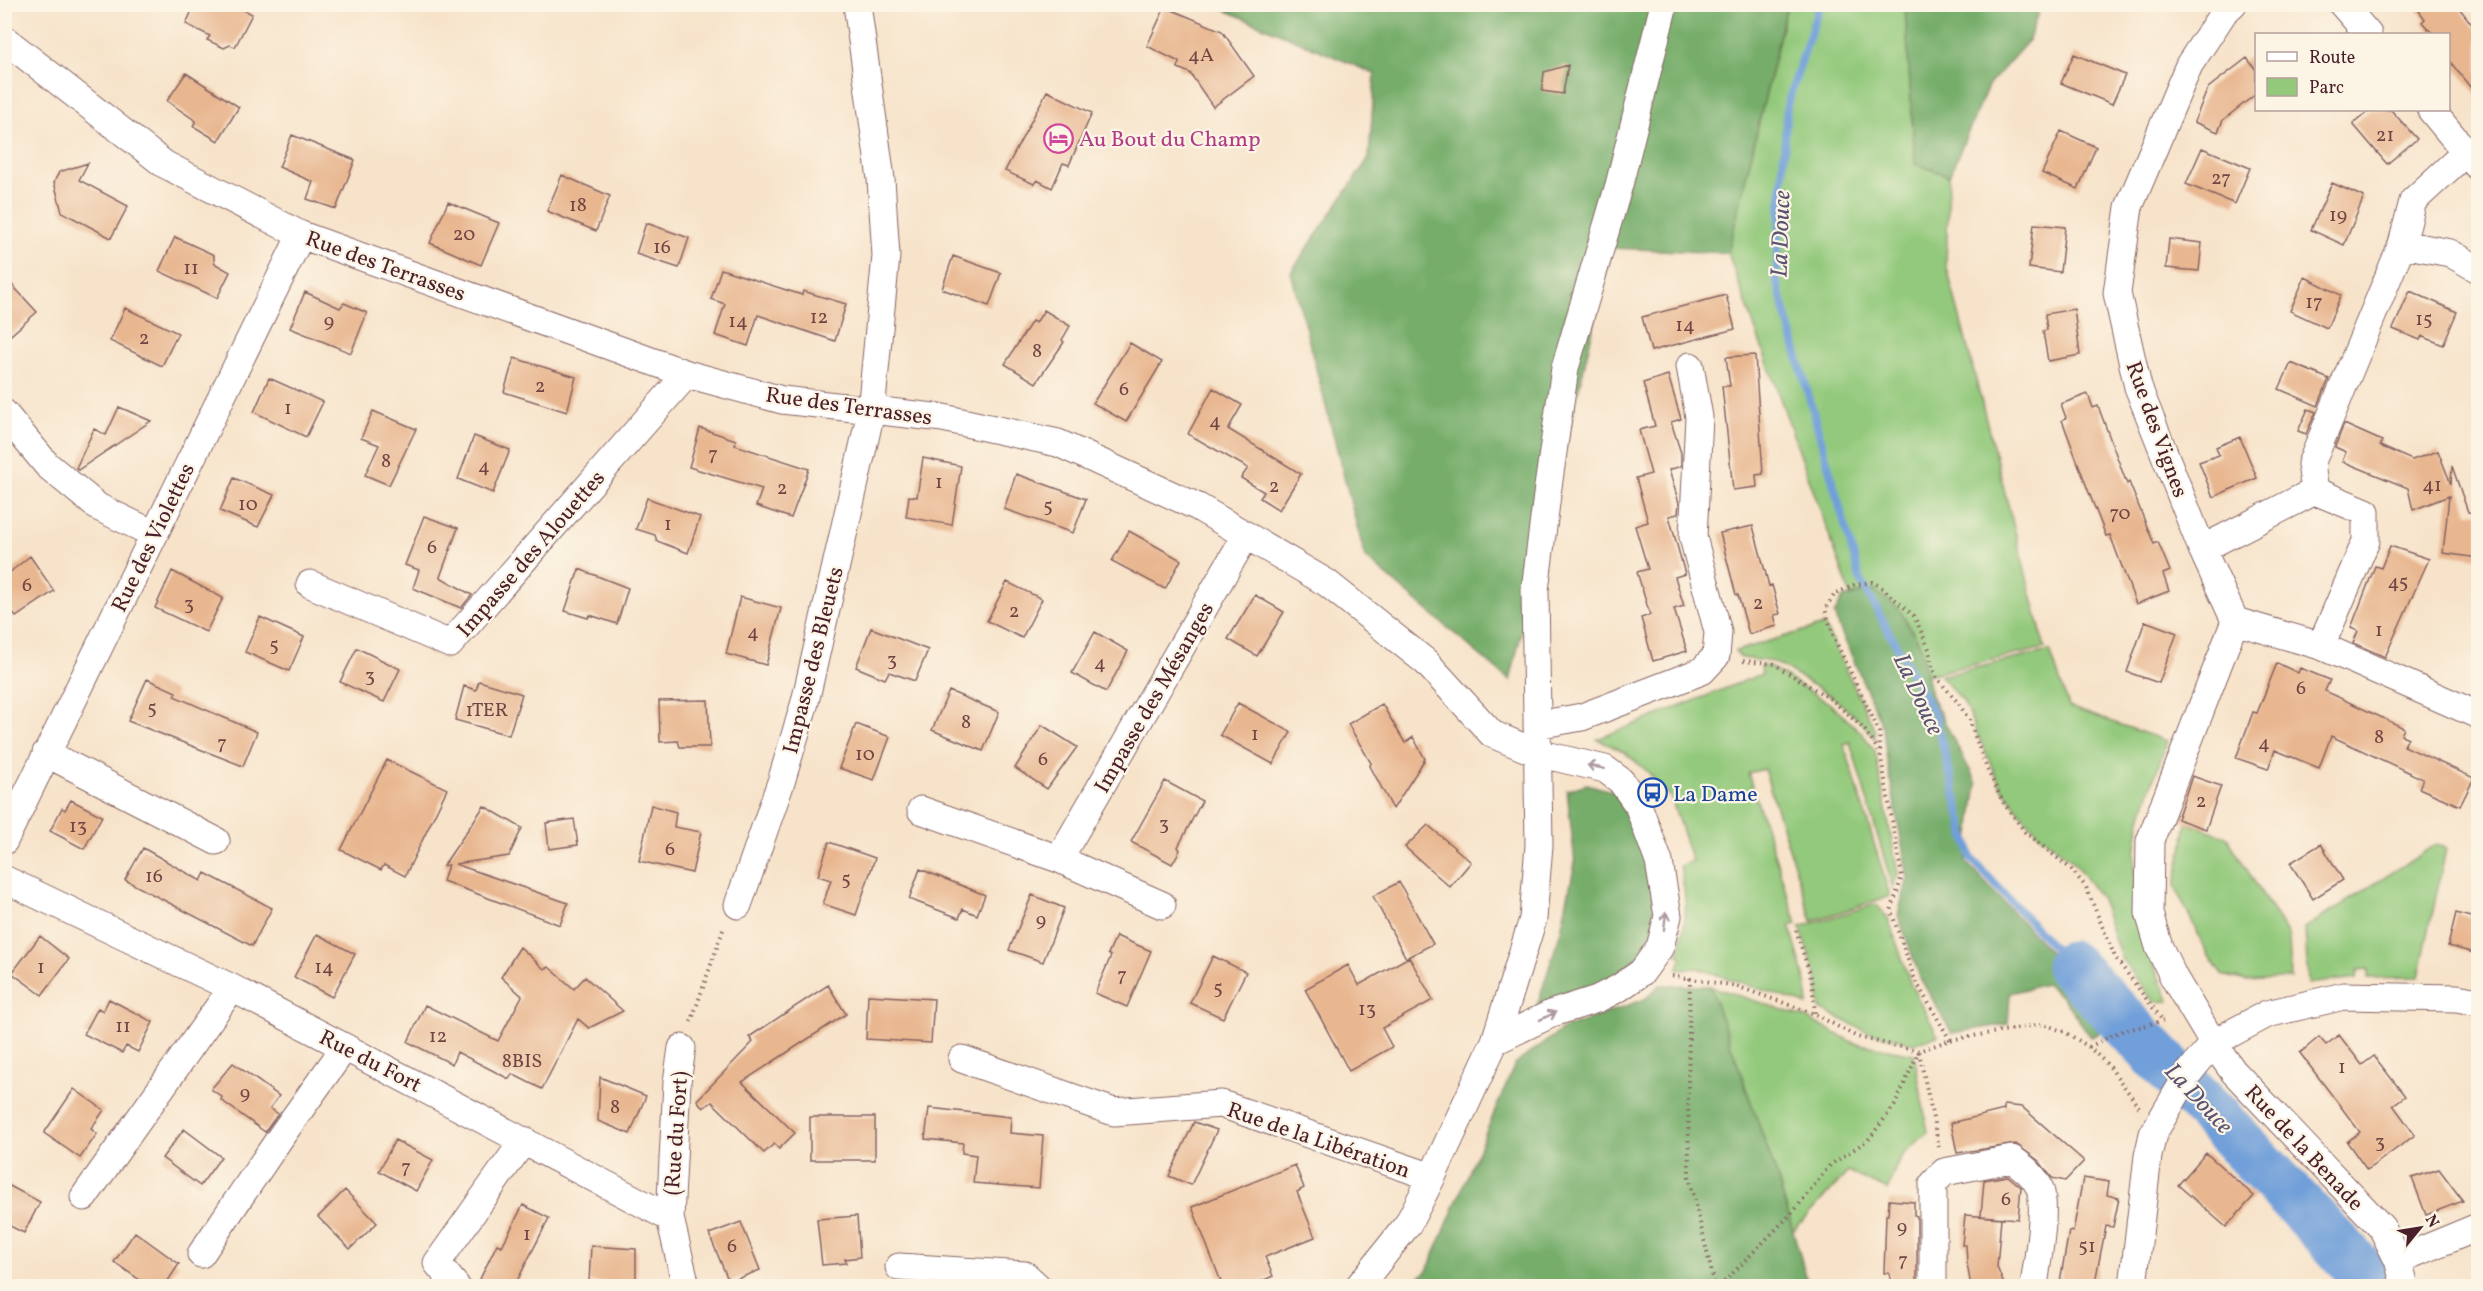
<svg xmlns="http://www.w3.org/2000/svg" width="2483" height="1291" font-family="Vollkorn,serif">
  <rect width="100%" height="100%" fill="#fcf5e5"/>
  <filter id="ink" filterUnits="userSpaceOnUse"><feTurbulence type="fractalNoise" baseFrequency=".0167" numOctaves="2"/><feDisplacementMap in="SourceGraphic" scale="12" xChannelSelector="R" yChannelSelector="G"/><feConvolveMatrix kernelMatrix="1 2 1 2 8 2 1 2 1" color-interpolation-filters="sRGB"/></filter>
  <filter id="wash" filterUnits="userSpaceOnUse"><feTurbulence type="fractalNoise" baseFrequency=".008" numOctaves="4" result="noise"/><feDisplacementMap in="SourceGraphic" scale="24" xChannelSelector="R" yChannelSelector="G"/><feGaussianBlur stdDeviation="1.35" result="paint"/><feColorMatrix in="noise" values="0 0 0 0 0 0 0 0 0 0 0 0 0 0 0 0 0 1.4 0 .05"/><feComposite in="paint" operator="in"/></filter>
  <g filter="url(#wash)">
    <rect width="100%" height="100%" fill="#f7e3ca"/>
    <path fill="#93c97b" stroke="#6e7453" stroke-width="1.5" d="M1787 5H1905L1915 164 1949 176 1946 264 2045 648 1883 685 1728 253Z
      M1824 625 1875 730V739L1865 726 1833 697 1774 662 1742 658 1735 651Z
      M2050 651 2069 707 2167 741C2158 769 2143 804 2138 833 2127 896 2142 946 2170 1001L2154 1002 2121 958 2101 899 2073 861 2041 836 2022 815 2000 785 1963 701 1940 676Z
      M1760 666H1768L1829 703 1862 733 1875 751 1898 874 1893 888 1850 742 1844 744 1890 896 1812 921 1764 769 1748 773 1797 924 1790 926 1806 983 1808 1005 1697 968 1677 969 1682 958 1678 955C1687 918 1688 903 1680 866L1692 861 1671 798 1647 771 1624 752 1597 739 1762 674Z
      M2187 823 2226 836 2289 937 2291 978 2246 981 2222 975 2207 953 2175 886Z
      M2437 844 2446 849 2419 977 2368 978V969L2358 970 2357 978 2308 984 2305 928Z
      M1876 904 1888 918 1911 985 1938 1036 1914 1043 1868 1032 1820 1009 1817 978 1800 927Z
      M1710 986 1804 1017 1854 1043 1914 1054 1928 1133C1903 1151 1896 1160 1888 1190L1848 1172 1793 1231 1777 1176Z"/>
    <path fill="#76ad6b" stroke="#60664b" stroke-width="1.5" d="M1213 5H1787L1728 253 1612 248 1510 681 1365 557 1291 272 1369 158 1375 74Z
      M1905 5H2041L2028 41 1988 86 1949 176 1915 164Z
      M1874 590 1899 609 1920 644 1931 696 1977 784 1966 862 2118 1025 2091 1037 2063 998 2046 984 2010 993 2008 1024 1952 1033 1920 978 1898 915 1908 878 1887 761 1883 728 1834 615 1843 598Z
      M1587 784 1614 792 1627 810 1646 855 1657 917 1645 951 1610 980 1537 1006 1561 930 1575 863 1567 790Z
      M1660 985 1710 986 1777 1176 1809 1286H1408L1427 1271 1515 1064 1563 1029 1645 999Z"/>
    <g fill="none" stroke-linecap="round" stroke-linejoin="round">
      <path stroke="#709fd9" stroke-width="8" d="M1820 4 1787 105 1776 279 1860 579 1936 718 1971 858 2071 966"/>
      <path stroke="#709fd9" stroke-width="51" d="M2071 966 2364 1273 2366 1286"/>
    </g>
    <g id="blocks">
      <path fill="#e8b68f" d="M195 4H232L252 14 235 47 230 45 224 48 207 40 210 36 186 24Z
        M2414 4H2456L2478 32V97L2448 59V34H2433L2422 22 2425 19Z
        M1165 7 1222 31 1254 76 1213 107 1190 73 1178 68 1179 62 1147 46Z
        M2074 54 2125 75 2112 104 2061 83Z
        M2247 58 2256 70V94L2223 120 2218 132 2194 122 2208 88Z
        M1568 65 1563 94 1542 91 1544 72Z
        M186 73 239 107 218 141 193 126 196 121 167 101Z
        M1047 91 1092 113 1069 165 1063 163 1052 188 1037 180 1034 184 1005 171Z
        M2370 110H2391L2417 139 2387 164 2353 124Z
        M2061 131 2096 147 2078 189 2042 173Z
        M292 135 355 160 336 209 307 199 313 182 279 167Z
        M2202 148 2250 168 2235 204 2186 184Z
        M88 163 79 180 128 206 111 238 62 212 54 182 59 172Z
        M562 175 610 196 596 231 547 211Z
        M2332 183 2364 197 2344 245 2311 230Z
        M448 202 499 223 481 265 430 243Z
        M646 223 689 238 679 268 636 254Z
        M2034 224 2065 227 2060 272 2029 268Z
        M175 237 214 255V263L230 272 217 298 159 271Z
        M2169 239 2202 243 2199 271 2166 268Z
        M953 256 1001 273 989 306 942 289Z
        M721 269 802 295 803 291 846 304 835 341 758 315 748 346 715 335 725 304 711 299Z
        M4 276 37 312 4 341Z
        M2305 277 2341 295 2327 328 2290 311Z
        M2410 291 2457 312 2443 345 2422 336 2420 340 2393 329Z
        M305 292 340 308 344 303 367 313 351 353 290 328Z
        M1726 295 1735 329 1651 351 1642 317Z
        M125 308 178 333 162 366 110 341Z
        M2074 309 2080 355 2048 361 2043 331 2047 330 2045 314Z
        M1044 310 1070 326 1062 340 1064 342 1036 383 1005 364 1032 321 1036 323Z
        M1130 343 1162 362 1126 422 1093 403Z
        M1755 355 1763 474 1756 475 1757 487 1733 490 1722 386H1730L1726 357Z
        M514 358 576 377 567 412 504 392Z
        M2291 363 2329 379 2318 406 2279 389Z
        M1668 375 1681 419 1671 422 1681 453V466L1669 470 1679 503 1678 514 1669 516 1685 574 1675 577 1684 606 1674 609 1687 651 1653 661 1641 618 1650 615 1637 572 1648 569 1635 526 1648 522 1636 478 1651 474 1639 430 1655 426 1643 383Z
        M269 378 323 402 306 437 254 412Z
        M1213 388 1242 405 1228 429 1301 474 1279 510 1260 498 1264 492 1241 478 1248 468 1188 434Z
        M2088 394 2093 408 2098 406 2127 484 2129 482 2154 544 2158 542 2170 571 2163 574 2169 591 2136 604 2110 535 2106 536 2091 498 2062 420 2066 418 2061 404Z
        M119 407 151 421 78 470 76 468 94 429 106 435Z
        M2308 409 2316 412 2306 434 2298 431Z
        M373 411 416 429 389 485 365 475 379 445 361 438Z
        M2344 424 2382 441 2380 446 2412 460 2438 451 2451 484 2452 466 2468 512 2478 513V558L2443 553 2449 496 2413 510 2408 488 2342 461 2346 452 2335 447Z
        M700 428 736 440 735 445 809 469 791 518 756 506 762 489 689 467Z
        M474 436 510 450 493 493 458 479Z
        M2240 437 2257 478 2213 497 2199 462 2219 455 2216 447Z
        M923 458 961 466 952 525 906 517 909 496 917 497Z
        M1016 474 1086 499 1073 533 1004 509Z
        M234 478 274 495 258 527 220 511Z
        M647 498 700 517 688 553 657 541 655 535 636 529Z
        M424 516 458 528 440 577 472 595 461 608 413 588 419 570 405 565Z
        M1753 526 1769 586 1772 585 1780 614 1774 615 1777 626 1749 634 1738 595H1736L1720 533Z
        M1129 531 1181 560 1165 589 1112 561Z
        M2390 546 2429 559 2385 657 2353 643 2358 631 2351 628 2375 566 2381 568Z
        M30 556 54 591 16 617 4 601V577Z
        M579 569 628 588 617 624 590 615 588 618 565 611Z
        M172 571 223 598 206 632 155 608Z
        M1007 582 1042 599 1022 638 987 621Z
        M1255 595 1284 612 1257 656 1228 639Z
        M740 597 781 608 766 665 726 654Z
        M260 617 304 637 289 671 245 652Z
        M2145 621 2177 633 2159 683 2127 672Z
        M871 628 928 650 915 681 889 672 885 679 856 667Z
        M1095 632 1128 651 1106 692 1072 673Z
        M357 648 400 669 384 702 340 682Z
        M2277 663 2298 673 2300 668 2330 680 2325 691 2404 728 2401 735 2408 738 2404 746 2474 778 2460 806 2419 788 2423 779 2331 736 2319 768 2275 750 2268 769 2236 758 2253 712 2257 713Z
        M147 679 176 692 174 696 257 732 243 766 128 721Z
        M479 681 522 694 509 735 455 720 464 686 476 690Z
        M949 691 999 712 983 751 932 730Z
        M708 700 710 747H680L678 741 660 742 659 701Z
        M1238 703 1291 732 1273 764 1220 735Z
        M1382 704 1405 743 1413 737 1425 759 1393 809 1370 766 1371 763 1348 724Z
        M856 724 890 737 874 780 839 768Z
        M1042 725 1077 747 1047 789 1015 768Z
        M387 760 447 789 405 876 384 865 381 870 341 850Z
        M2192 776 2221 786 2206 829 2177 819Z
        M1165 781 1202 801 1178 847 1180 850 1172 864 1131 842Z
        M71 800 102 816 84 849 50 831 62 808 65 810Z
        M651 805 676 812 674 827 701 832 692 873 639 861Z
        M484 806 522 828 509 856 455 864 568 903 560 925 443 881 448 865 443 866Z
        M574 819 578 845 549 849 546 823Z
        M1428 825 1471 862 1450 887 1405 847Z
        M829 842 875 858 856 915 823 904 831 880 818 876Z
        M2321 844 2343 880 2313 899 2290 863Z
        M143 848 201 881 205 873 272 908 252 946 125 880Z
        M920 869 985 895 977 915 963 909 959 918 909 899Z
        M1399 882 1433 944 1406 958 1373 896Z
        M1032 895 1064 908 1043 962 1009 950Z
        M2456 913 2478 919V954L2448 946Z
        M317 934 355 954 332 997 294 977Z
        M40 936 69 959 42 995 12 973Z
        M1116 936 1151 951 1127 1007 1095 993 1111 956 1108 954Z
        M520 947 544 969 549 967 574 989 585 977 623 1011 589 1028 578 1019 542 1089 512 1074 509 1079 457 1052 452 1064 408 1042 425 1005 498 1041 522 996 501 977Z
        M1213 956 1246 972 1223 1018 1190 1003Z
        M1409 957 1433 1000 1382 1028 1392 1047 1349 1071 1305 989 1348 965 1359 985Z
        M828 985 846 1014 742 1082 795 1133 779 1149 774 1144 764 1153 712 1102 703 1108 697 1100 753 1042 749 1037Z
        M868 995 934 999 931 1043 866 1039Z
        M109 999 153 1022 138 1052 126 1046 122 1053 84 1034 98 1008 103 1011Z
        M2339 1035 2362 1065 2374 1056 2405 1096 2393 1105 2415 1135 2367 1170 2347 1142 2360 1132 2300 1053 2319 1037 2326 1045Z
        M233 1063 279 1096 270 1108 278 1114 265 1132 221 1100 222 1097 211 1089Z
        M600 1077 646 1096 630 1134 598 1121Z
        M74 1089 104 1110 91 1129 97 1134 80 1158 44 1133Z
        M2004 1105 2022 1107 2084 1161 2065 1181 2052 1178 2039 1161 2016 1144 1957 1153 1951 1123 2004 1110Z
        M929 1108 1011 1117 1010 1133 1043 1136 1039 1188 973 1183 976 1155 962 1153 963 1143 925 1139Z
        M810 1117H875V1160H810Z
        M1194 1122 1217 1130 1191 1185 1169 1176Z
        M184 1129 221 1157 200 1186 162 1158Z
        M395 1140 433 1160 416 1191 379 1171Z
        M2206 1153 2254 1196 2226 1227 2178 1185Z
        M1295 1165 1304 1188 1297 1192 1315 1237 1265 1257 1273 1276 1248 1287H1223L1192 1207Z
        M2439 1169 2463 1201 2426 1215 2412 1178Z
        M2008 1176 2021 1187 2018 1219 1981 1216 1984 1180Z
        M2083 1178 2109 1182 2107 1195 2119 1198 2113 1227 2106 1226 2094 1287H2059L2069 1231 2073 1232Z
        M4 1183 40 1202 24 1233 4 1223Z
        M345 1190 377 1223 350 1249 318 1217Z
        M1889 1200 1914 1202V1215L1917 1216V1287H1892L1889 1273H1884L1886 1215H1888Z
        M523 1205 549 1218 514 1287H495L480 1279 497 1244 502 1246Z
        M1965 1215 2001 1218 1997 1267 2005 1287H1971L1967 1263 1966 1245H1962Z
        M857 1216 860 1257 845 1259 846 1263 822 1265 817 1219Z
        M741 1222 760 1270 729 1282 709 1234Z
        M135 1232 179 1264 164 1287H150L114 1262Z
        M591 1246 636 1249V1284L589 1282Z"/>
    </g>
  </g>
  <g filter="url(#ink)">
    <use href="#blocks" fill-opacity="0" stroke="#876463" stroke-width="1.5"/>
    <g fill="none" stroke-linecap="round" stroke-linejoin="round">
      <defs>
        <path id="minor" d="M2233 4 2224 12 2189 65 2129 207 2117 293 2138 387 2202 549 2235 621 2321 646 2478 715
          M2342 4 2368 34
          M4 39 164 164 301 235 687 374 782 400 943 418 1058 443 1198 507 1327 583 1426 662 1492 734 1537 753 1605 769 1621 781 1638 805 1659 862 1668 916 1660 947 1642 972 1619 988 1597 999 1553 1013 1495 1041
          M2431 110 2478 167
          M2402 244 2450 253 2478 269
          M4 413 47 465 98 507 154 534
          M2315 491 2366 512V541L2321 646
          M2202 549 2315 491 2311 464 2402 244 2413 201 2466 152
          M310 584 450 644 687 374
          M2235 621 2150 841 2149 913 2159 947 2174 978 2213 1043 2233 1071 2382 1228 2398 1260 2405 1286
          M1537 725 1582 717 1702 671 1716 656 1718 632 1693 537 1699 417 1690 366
          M46 753 216 841
          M921 810 1059 859 1246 535
          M4 841 301 235
          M1059 859 1162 905
          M4 879 232 988 670 1218 686 1286
          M738 905 781 782 805 702 871 412 886 256 881 179 857 4
          M962 1059 1114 1112 1221 1104 1432 1177
          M84 1197 232 988
          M670 1218 677 1082 682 1048
          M201 1254 284 1132 345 1047
          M2398 1260 2478 1227
          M899 1267 1025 1275 1037 1286
          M456 1286 437 1263 524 1140
          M1359 1286 1408 1224 1432 1177 1495 1041 1533 919 1539 845 1535 590 1548 487 1565 368 1619 185 1664 4
          M1933 1286V1184L1944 1172 2012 1159C2023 1167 2035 1176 2040 1189 2047 1210 2037 1263 2034 1286
          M2133 1286 2148 1156 2153 1134 2188 1074 2213 1043 2267 1014 2344 996 2457 998 2478 1002"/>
      </defs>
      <use href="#minor" stroke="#876463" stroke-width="29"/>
      <path stroke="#876463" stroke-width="4" stroke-dasharray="1.5 4.5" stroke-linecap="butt" d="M1743 661 1774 664 1832 700 1864 729 1879 751
        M1796 930 1812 981 1815 1014
        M1672 976 1736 986 1815 1014 1857 1037 1919 1051 1950 1040 2043 1024 2065 1032 2089 1047 2110 1067 2139 1107
        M1690 978 1688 1088 1689 1176 1715 1286
        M691 1022 724 927
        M1950 1040 1915 980 1891 911 1902 876 1880 752 1879 731 1834 638 1825 609 1835 594 1854 585 1872 582 1881 587 1914 616 1929 649 1932 667 1937 678 1959 704 1969 720 1987 769 2003 802 2025 832 2070 868 2086 887 2115 957 2163 1021
        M2089 1047 2119 1032 2163 1021
        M1919 1052 1939 1147
        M1720 1286 1794 1211 1830 1165 1868 1140 1895 1105 1919 1051"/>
      <use href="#minor" stroke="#fff" stroke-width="27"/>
    </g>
    <defs><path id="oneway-shaft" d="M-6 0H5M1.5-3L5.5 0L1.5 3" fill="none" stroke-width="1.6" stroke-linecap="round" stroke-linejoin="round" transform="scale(1.5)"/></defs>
    <g stroke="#ae9aa0">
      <use href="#oneway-shaft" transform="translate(1596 767) rotate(-168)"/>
      <use href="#oneway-shaft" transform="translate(1665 921) rotate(-83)"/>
      <use href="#oneway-shaft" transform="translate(1548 1016) rotate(-26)"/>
    </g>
  </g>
  <defs>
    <symbol id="hotel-ring" viewBox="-11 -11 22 22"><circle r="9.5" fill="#fcf5e5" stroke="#d1479c" stroke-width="1.5"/><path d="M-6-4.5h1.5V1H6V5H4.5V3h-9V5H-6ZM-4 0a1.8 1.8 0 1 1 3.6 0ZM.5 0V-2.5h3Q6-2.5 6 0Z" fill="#d1479c"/></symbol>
    <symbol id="bus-ring" viewBox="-11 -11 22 22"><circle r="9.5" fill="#fcf5e5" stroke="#1a4fb4" stroke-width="1.5"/><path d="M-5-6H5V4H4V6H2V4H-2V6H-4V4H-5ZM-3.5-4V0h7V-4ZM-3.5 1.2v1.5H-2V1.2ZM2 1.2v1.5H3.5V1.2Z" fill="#1a4fb4"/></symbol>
  </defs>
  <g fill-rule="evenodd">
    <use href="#hotel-ring" x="1042" y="122" width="33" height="33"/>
    <use href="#bus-ring" x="1636" y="776" width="33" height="33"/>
  </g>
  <g text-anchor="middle" stroke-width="4.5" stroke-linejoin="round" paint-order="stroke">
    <g font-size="20" fill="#724544">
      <text x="1201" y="61">4A</text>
      <text x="2385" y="141">21</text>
      <text x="2221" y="184">27</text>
      <text x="578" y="211">18</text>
      <text x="2338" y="221">19</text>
      <text x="464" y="240">20</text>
      <text x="662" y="253">16</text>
      <text x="191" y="274">11</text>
      <text x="2314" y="308">17</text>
      <text x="819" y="323">12</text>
      <text x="2424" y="325">15</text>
      <text x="329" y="327">9</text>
      <text x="738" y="327">14</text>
      <text x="1685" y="331">14</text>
      <text x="144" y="344">2</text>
      <text x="1037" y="357">8</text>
      <text x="540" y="392">2</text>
      <text x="1124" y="395">6</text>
      <text x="288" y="414">1</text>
      <text x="1215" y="427">4</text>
      <text x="713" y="460">7</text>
      <text x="386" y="467">8</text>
      <text x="484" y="472">4</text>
      <text x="939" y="488">1</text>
      <text x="2432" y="491">41</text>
      <text x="1274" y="492">2</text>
      <text x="782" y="494">2</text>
      <text x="248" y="510">10</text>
      <text x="1048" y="512">5</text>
      <text x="2120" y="519">70</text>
      <text x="668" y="530">1</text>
      <text x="432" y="553">6</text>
      <text x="2398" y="588">45</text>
      <text x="27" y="591">6</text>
      <text x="1758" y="609">2</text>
      <text x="189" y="610">3</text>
      <text x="1014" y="617">2</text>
      <text x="2379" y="636">1</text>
      <text x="753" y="638">4</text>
      <text x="274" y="651">5</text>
      <text x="892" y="666">3</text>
      <text x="1100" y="669">4</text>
      <text x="370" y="682">3</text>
      <text x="2301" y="694">6</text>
      <text x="152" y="714">5</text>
      <text x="487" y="716">1TER</text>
      <text x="966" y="728">8</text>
      <text x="1255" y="740">1</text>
      <text x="2379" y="743">8</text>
      <text x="222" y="749">7</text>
      <text x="2264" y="749">4</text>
      <text x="865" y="760">10</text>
      <text x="1043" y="765">6</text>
      <text x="2201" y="807">2</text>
      <text x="1164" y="830">3</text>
      <text x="78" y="832">13</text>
      <text x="670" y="855">6</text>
      <text x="154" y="882">16</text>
      <text x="846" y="885">5</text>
      <text x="1041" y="926">9</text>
      <text x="41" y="973">1</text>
      <text x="324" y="973">14</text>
      <text x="1122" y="981">7</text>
      <text x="1218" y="994">5</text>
      <text x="1367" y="1015">13</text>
      <text x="123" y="1032">11</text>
      <text x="438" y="1042">12</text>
      <text x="522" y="1067">8BIS</text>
      <text x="2342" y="1073">1</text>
      <text x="245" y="1099">9</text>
      <text x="615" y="1113">8</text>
      <text x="2380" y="1148">3</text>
      <text x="406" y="1173">7</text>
      <text x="2006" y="1205">6</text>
      <text x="1902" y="1233">9</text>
      <text x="527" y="1240">1</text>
      <text x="732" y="1252">6</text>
      <text x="2087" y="1252">51</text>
      <text x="1903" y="1266">7</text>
    </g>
    <g font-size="22" fill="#b23c85" stroke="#fcf5e5" text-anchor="start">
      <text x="1079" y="146">Au Bout du Champ</text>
    </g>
    <g font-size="22" fill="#4a1f2b" stroke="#fcf5e5">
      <text transform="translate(386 265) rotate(20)" y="8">Rue des Terrasses</text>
      <text transform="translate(849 405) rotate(8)" y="8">Rue des Terrasses</text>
      <text transform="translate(2158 429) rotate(70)" y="8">Rue des Vignes</text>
      <text transform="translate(152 537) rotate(-64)" y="8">Rue des Violettes</text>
      <text transform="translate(530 553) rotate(-49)" y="8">Impasse des Alouettes</text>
      <text transform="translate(812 660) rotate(-76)" y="8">Impasse des Bleuets</text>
      <text transform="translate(1153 697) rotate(-60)" y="8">Impasse des Mésanges</text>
      <text transform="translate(371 1060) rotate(27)" y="8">Rue du Fort</text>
      <text transform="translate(675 1133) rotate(-86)" y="8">(Rue du Fort)</text>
      <text transform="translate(1319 1139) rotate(19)" y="8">Rue de la Libération</text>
      <text transform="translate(2305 1147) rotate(47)" y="8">Rue de la Benade</text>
    </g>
    <g font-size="22" fill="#164399" stroke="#fcf5e5" text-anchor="start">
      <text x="1673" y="801">La Dame</text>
    </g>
    <g font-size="24" font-style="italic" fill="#595271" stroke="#fcf5e5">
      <text transform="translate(1780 234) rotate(-88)" y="8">La Douce</text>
      <text transform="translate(1919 694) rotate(65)" y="8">La Douce</text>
      <text transform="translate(2199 1098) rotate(47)" y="8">La Douce</text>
    </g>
  </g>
  <rect width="2483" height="1291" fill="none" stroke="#fcf5e5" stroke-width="24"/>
  <rect x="2255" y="33" width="195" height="78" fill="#fcf5e5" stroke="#b59f9b" stroke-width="1.5"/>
  <rect x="2267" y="52" width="30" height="9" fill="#ffffff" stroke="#b59f9b" stroke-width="1.5"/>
  <text x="2309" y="63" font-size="18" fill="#4a1f2b">Route</text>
  <rect x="2267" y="78" width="30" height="18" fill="#93c97b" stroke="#b59f9b" stroke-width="1.5"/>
  <text x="2309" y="93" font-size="18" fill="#4a1f2b">Parc</text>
  <g transform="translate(2420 1228) rotate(60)" stroke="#fcf5e5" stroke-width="4.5" paint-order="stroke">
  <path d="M0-4.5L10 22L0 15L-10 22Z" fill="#4a1f2b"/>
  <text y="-9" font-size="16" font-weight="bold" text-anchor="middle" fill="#4a1f2b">N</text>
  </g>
</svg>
